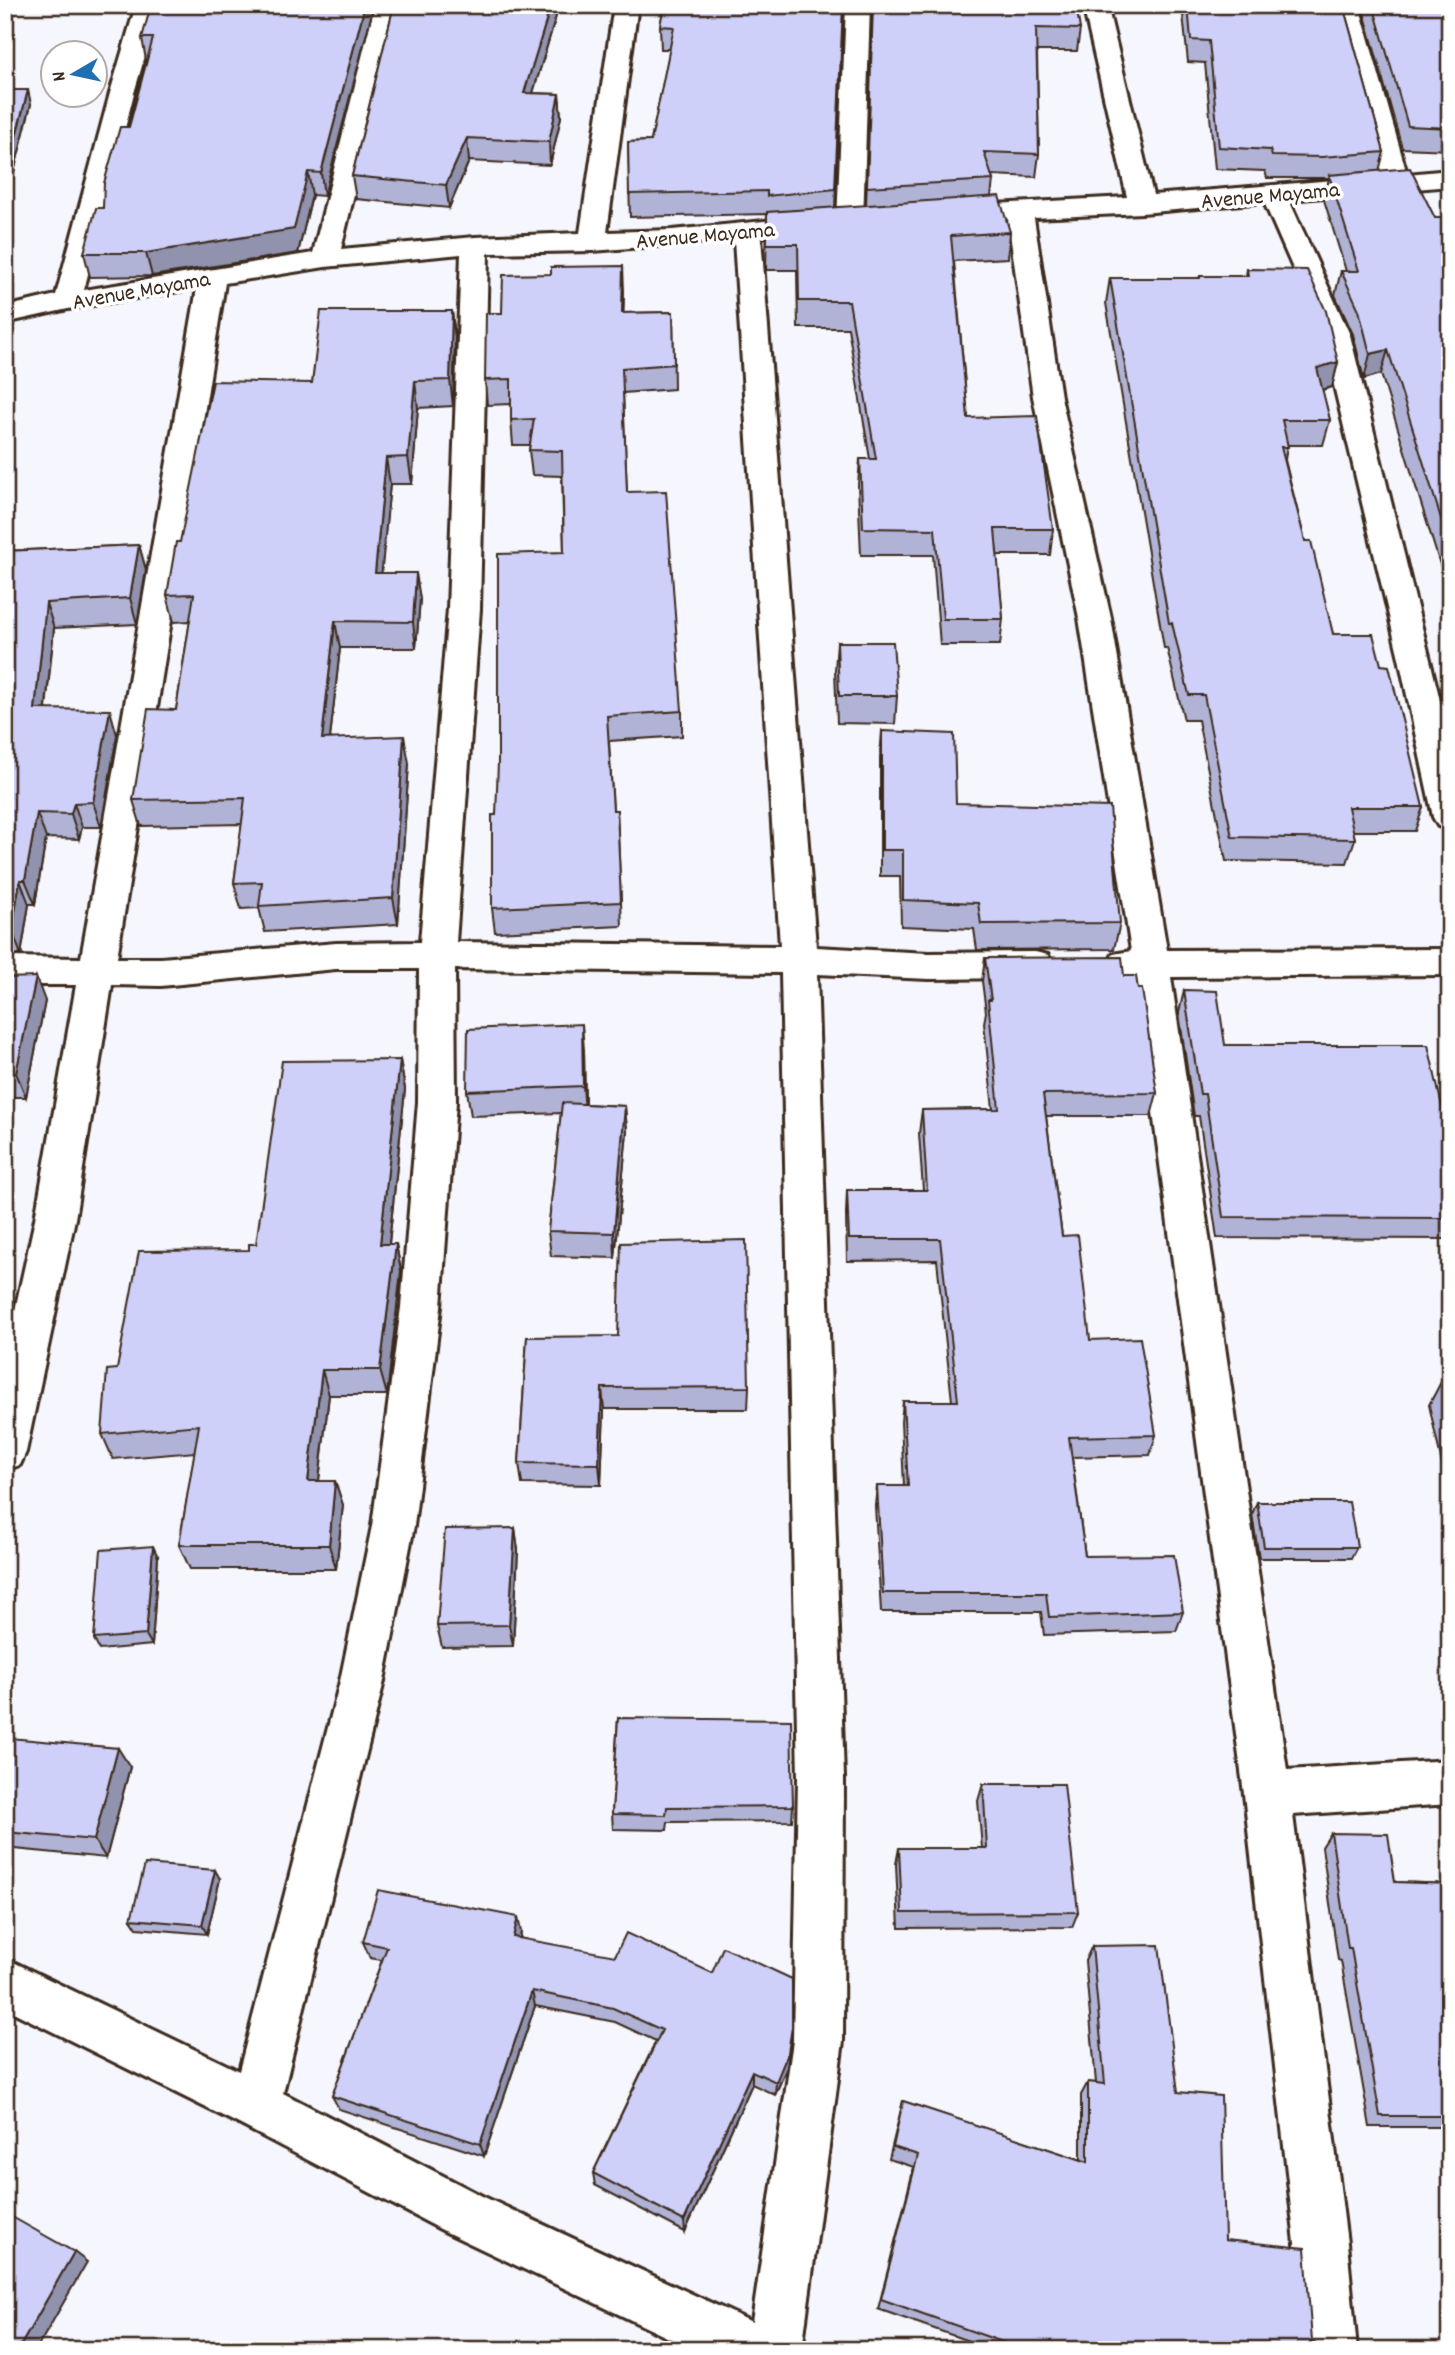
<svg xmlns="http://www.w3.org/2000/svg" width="1455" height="2355" font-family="Dekko,sans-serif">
  <rect width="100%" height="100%" fill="#f5f6fe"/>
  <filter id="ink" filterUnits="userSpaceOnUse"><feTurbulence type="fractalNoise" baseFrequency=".0143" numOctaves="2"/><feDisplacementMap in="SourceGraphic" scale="14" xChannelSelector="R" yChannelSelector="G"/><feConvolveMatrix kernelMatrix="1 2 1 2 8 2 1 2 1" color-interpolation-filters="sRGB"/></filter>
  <g filter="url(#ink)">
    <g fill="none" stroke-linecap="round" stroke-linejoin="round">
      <defs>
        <path id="minor" d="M136 5H160L134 93 84 290 313 253 375 5H399L341 249 475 237 580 233 614 5H638L607 232 672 230 774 220 783 222 787 228 783 234 761 237 816 947 929 953 1035 952 1048 955 1053 965 1048 975 1035 978 929 979 817 974 844 1778 843 2041 802 2350H694L446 2232 237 2123 5 2008V1958L239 2071 340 1681 372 1526 401 1307 418 1102 419 969H336L161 986 112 985 75 1219 26 1452 20 1465 5 1470V1356L35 1219 76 985H5V957L81 958 197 288 68 309 5 323V307L56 295 110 93ZM734 240 780 946 456 942 480 609 488 253 592 251ZM461 254 448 609 420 942 336 943 161 958H117L225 283 325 267ZM455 969 781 973 798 1778 793 2041 752 2322 482 2196 283 2093 384 1681 414 1526 441 1307 456 1102Z
          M846 5H870L863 223 859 229 850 231 841 229 837 223Z
          M1083 5H1107L1153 195 1382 176 1335 5H1359L1407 174 1450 170V186L1289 200 1350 335 1450 741V829L1438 826 1433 817 1399 658 1322 335 1264 202 1142 213 1034 218 1061 397 1111 618 1167 950 1450 949V975L1171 977 1287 1770 1450 1760V1804L1293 1815 1347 2243 1357 2350H1303L1295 2243 1244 1794 1135 977 1113 974 1108 964 1113 954 1131 951 1079 618 1033 397 1008 219 986 218 982 212 986 206 995 204 1127 197Z"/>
      </defs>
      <use href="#minor" stroke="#3b2a1e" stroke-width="6"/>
      <use href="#minor" fill="#fff" fill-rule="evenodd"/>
    </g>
    <path fill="#b1b3d6" stroke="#3b2a1e" stroke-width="2" d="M118 5H134L132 9 118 8Z
      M374 5 324 196 312 195 298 253 152 276 90 277 84 253 103 208 129 127 146 60 142 38Z
      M394 5H613L611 9 559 6 533 93 559 94 561 117 550 165 469 161 449 208 356 199 352 176Z
      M639 5H843L835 208 866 206 873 5 1080 29 1077 51H1037L1039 154 1036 177 991 175 993 180 991 197 1010 232 1008 258 954 261 968 418 1053 529 1050 555H997L1003 619 1000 645H940L933 555H861L858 485 860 459H870L848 328H798L797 270H766L767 214 630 217 628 142 651 141 670 49H661L660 26 663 12 640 11Z
      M1182 5H1343L1384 152 1379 171 1435 218H1450V597L1381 374 1364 379 1353 334 1335 295 1341 271H1346L1324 200 1329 178H1267L1265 171 1215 169 1205 63 1188 62Z
      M1362 5H1450V150L1402 148Z
      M5 90 31 104 10 188 5 189Z
      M1247 269 1338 362 1332 387 1322 390 1330 420 1323 445H1287L1285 460 1305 541 1333 634 1381 665 1423 807 1415 831H1353L1355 839 1347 863 1226 861 1198 720H1184L1167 648H1164L1106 303 1110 278H1199L1200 276H1246Z
      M551 274 624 291 623 313 673 312 674 389 623 393 627 492 682 711V736L609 741 613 810H617L622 926 495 932 492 908 496 815 564 552 562 476 532 475 529 450 530 445H513L511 420V404L487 405 485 380 502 313Z
      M452 311 455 338 453 406 418 408 412 484H390L381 573 420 599 416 648H340L330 738 409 763 398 924 265 932 259 908 241 909 234 883 242 824 141 826 133 800 176 710 190 621 174 622 167 595 180 542 312 383Z
      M139 545 146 570 137 624 54 628 46 709 117 735 101 827H82L79 839 46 838 35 904H29L21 955 5 954V551Z
      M837 642 897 696 895 724 837 723 835 670Z
      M882 731 956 803 1120 923 1114 949 977 950 974 929 901 926 900 876H880V757Z
      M985 958 1124 976 1157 1093 1151 1116H1046L1062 1236 1090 1340 1156 1435 1150 1455 1072 1457 1085 1556 1183 1612 1176 1631 1044 1635 1041 1612H881L875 1506 877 1486H904L901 1422 903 1401H952L937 1260 847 1261 846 1213 847 1190H923L919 1133 922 1110 993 1109 984 1023 986 1012 982 981Z
      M5 963 12 978 45 1001 26 1097H5Z
      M1184 990 1225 1045 1450 1141V1239L1217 1238 1199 1116H1194L1179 1013Z
      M584 1050 585 1104 625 1106 627 1131 615 1258 551 1256 548 1231 561 1113 471 1116 467 1091Z
      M400 1060 405 1089 389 1244H396L401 1271 387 1395H329L319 1481H335L343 1505 336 1569H190L179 1545 195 1452 113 1459 102 1434 117 1369 256 1244Z
      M527 1337 749 1387 748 1409H604L601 1485 522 1484 519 1463Z
      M1441 1382H1450V1473H1444L1429 1405Z
      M1257 1502 1357 1547 1351 1558H1259L1252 1514Z
      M515 1528 518 1550 513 1646 442 1647 437 1626Z
      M158 1557 152 1645 99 1650 94 1639Z
      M618 1718 793 1806 792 1821 668 1822 667 1830 613 1829 612 1814Z
      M5 1752 130 1767 106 1858 5 1848Z
      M983 1784 1078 1912 1072 1927 899 1928 896 1864 899 1848H982L978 1801Z
      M1331 1833 1395 1882 1450 1884V2127H1370L1341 1961 1338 1960 1322 1847Z
      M220 1879 207 1934 137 1928 131 1919Z
      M521 1932 520 1938 792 2027 787 2067 775 2095 752 2084 685 2232 595 2185 593 2173 656 2041 615 2022 535 2006 484 2156 339 2109 332 2096 382 1960 370 1958 363 1942Z
      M1092 1946 1178 2092 1225 2240 1312 2341 1317 2350H994L878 2309 914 2167 889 2159 903 2101 1081 2160V2095L1088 2082 1096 2083 1085 1961Z"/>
    <path fill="#9092ae" stroke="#3b2a1e" stroke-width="2" d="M365 5H374L324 196 321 173Z
      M551 5H559V6L526 116 524 93Z
      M28 90 31 104 10 188 6 174Z
      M559 94 561 117 550 165 549 142Z
      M467 138 469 161 449 208 446 185Z
      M308 172 312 195 298 253 152 276 146 253Z
      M623 266 624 291 623 338 622 313Z
      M452 311 455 338 453 406 450 380Z
      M1388 350 1381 374 1364 379 1370 354Z
      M1338 362 1332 387 1311 393 1317 368Z
      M415 381 418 408 412 484 408 457Z
      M386 458 390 484 379 599 375 573Z
      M139 545 146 570 137 624 130 598Z
      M416 573 420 599 416 648 413 622Z
      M46 603 54 628 43 734 35 709Z
      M335 621 340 648 327 765 322 739Z
      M110 710 117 735 101 827 93 802Z
      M404 736 409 763 398 924 393 898Z
      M74 803 82 827 79 839 71 814Z
      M37 813 46 838 35 904 25 880Z
      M20 880 29 904 21 955 12 930Z
      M6 963 16 988 5 981Z
      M36 977 45 1001 26 1097 16 1073Z
      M582 1024 584 1050 585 1112 583 1086Z
      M400 1060 405 1089 386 1271 380 1244Z
      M625 1106 627 1131 615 1258 614 1233Z
      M396 1244 401 1271 387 1395 380 1370Z
      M322 1370 329 1395 316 1505 308 1481Z
      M602 1388 604 1409 601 1485 599 1464Z
      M335 1481 343 1505 336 1569 329 1545Z
      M515 1528 518 1550 513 1646 509 1625Z
      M153 1546 158 1557 152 1645 146 1635Z
      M118 1748 130 1767 106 1858 94 1840Z
      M215 1870 220 1879 207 1934 202 1925Z
      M518 1917 521 1932 517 1952 513 1937Z
      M532 1991 535 2006 484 2156 480 2144Z
      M792 2027 787 2067 775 2095 776 2082Z
      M752 2071V2084L685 2232 684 2221Z
      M74 2252 87 2262 36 2350H18Z"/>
    <path fill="#ced0f9" stroke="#3b2a1e" stroke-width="2" d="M151 5H365L321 173 308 172 294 229 146 253H84L96 208H103L104 183 120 127H129L153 38H142Z
      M394 5H551L524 93 559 94 549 142 467 138 446 185 352 176Z
      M664 5H843L835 189 767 196V191L629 194 628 142 651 141 674 27 660 26Z
      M873 5H1076L1080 29 1036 28 1039 154 984 152 993 180 867 187Z
      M1188 5H1343L1384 152 1322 157 1272 156 1270 150 1219 147 1209 41 1191 40Z
      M1373 5H1450V128L1408 126Z
      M5 90H28L6 174H5Z
      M1410 168 1435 218H1450V547L1388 350 1370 354 1359 310 1341 271H1359L1329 175Z
      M999 196 1010 232 951 236 968 418 1037 416 1053 529H995L1003 619H943L935 529 863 528 860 459H876L849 301H799L798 244H767V212Z
      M623 266 622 313 673 312 674 364 622 368 627 492 666 491 682 711 607 716 613 810H617L621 902 492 908V815H496L498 762V554L564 552 562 451 529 450 534 419 511 420V379L485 380 486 313H502L503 275 551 274V267Z
      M1247 269 1307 270 1326 311 1338 362 1317 368 1330 420H1282L1288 447H1281L1305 541H1311L1333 634H1373L1381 665 1389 666 1423 807H1348L1355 839 1232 837 1204 695H1189L1172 623H1169L1110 278H1200V276H1248Z
      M321 311H452L450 380 415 381 408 457 386 458 375 573H416L413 622 335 621 322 739 404 736 393 898 259 906 262 882 234 883 245 798 133 800 148 709 176 710 194 594 167 595 176 542H180L213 381 312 383Z
      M139 545 130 598 46 603 35 709 110 710 93 802 74 803 71 814 37 813 25 880H20L12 930H5V551Z
      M837 642H893L897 696H839Z
      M882 731 954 734 956 803 1110 807 1120 923 981 924 978 903 903 900V850H882Z
      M1122 957 1124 976H1136L1138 989H1142L1157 1093 1043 1094 1062 1236 1078 1235 1090 1340 1140 1338 1156 1435 1069 1437 1085 1556 1174 1555 1183 1612 1049 1617 1046 1593H883L877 1486H908L903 1401H958L940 1239H849L847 1190H927L922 1110 999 1109 988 1000H991L985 958Z
      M36 977 16 1073 5 1074V978Z
      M1184 990 1217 991 1225 1045H1428L1450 1141V1218L1223 1217 1205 1094H1200Z
      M582 1024 583 1086 467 1091 468 1029Z
      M400 1060 380 1244H396L380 1370H322L308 1481H335L329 1545H179L199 1425 102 1434 107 1370 117 1369 139 1251 249 1250V1244H256L282 1061Z
      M562 1103 625 1106 614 1233 548 1231Z
      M746 1240 749 1387 602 1388 599 1464 519 1463 527 1337 618 1336 621 1243Z
      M1441 1382H1450V1422Z
      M1257 1502H1349L1357 1547H1264Z
      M515 1528 509 1625 437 1626 445 1529Z
      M153 1546 146 1635 94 1639 101 1550Z
      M618 1718 791 1720 793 1806 667 1807 666 1815 612 1814Z
      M10 1738 118 1748 94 1840 5 1832V1752Z
      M983 1784H1064L1078 1912 902 1913 899 1848H987Z
      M1331 1833 1388 1834 1395 1882 1450 1884V2116H1380L1351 1948H1348Z
      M145 1864 215 1870 202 1925 131 1919Z
      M378 1890 518 1917 513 1937 615 1956 626 1933 712 1973 723 1947 792 1979V2027L788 2053 776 2082 752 2071 684 2221 593 2173 662 2030 613 2008 532 1991 480 2144 332 2096 387 1947 363 1942Z
      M1159 1945 1178 2092 1221 2096 1225 2240 1305 2248 1312 2341 1316 2344 1317 2350H1025L881 2299 918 2155 893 2147 903 2101 1088 2162V2082L1105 2084 1092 1946Z
      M5 2213 74 2252 18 2350H5Z"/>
  </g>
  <g text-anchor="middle" stroke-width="7" stroke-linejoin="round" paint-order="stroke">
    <g font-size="23" fill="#3b2a1e" stroke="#fff">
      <text transform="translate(1270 194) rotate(-5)" y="8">Avenue Mayama</text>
      <text transform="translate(705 234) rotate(-5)" y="8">Avenue Mayama</text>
      <text transform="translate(141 289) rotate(-10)" y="8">Avenue Mayama</text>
    </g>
  </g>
  <rect width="1455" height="2355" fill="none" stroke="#fff" stroke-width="28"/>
  <rect x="14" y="14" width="1427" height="2327" fill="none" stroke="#3b2a1e" stroke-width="2.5" filter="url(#ink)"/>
  <g transform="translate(74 74) rotate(261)"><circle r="33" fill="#ffffff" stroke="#b1aaa5" stroke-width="2"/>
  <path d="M0-5L12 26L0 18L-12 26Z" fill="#1f6fb2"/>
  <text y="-10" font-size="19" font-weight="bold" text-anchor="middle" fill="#3b2a1e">N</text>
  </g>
</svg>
